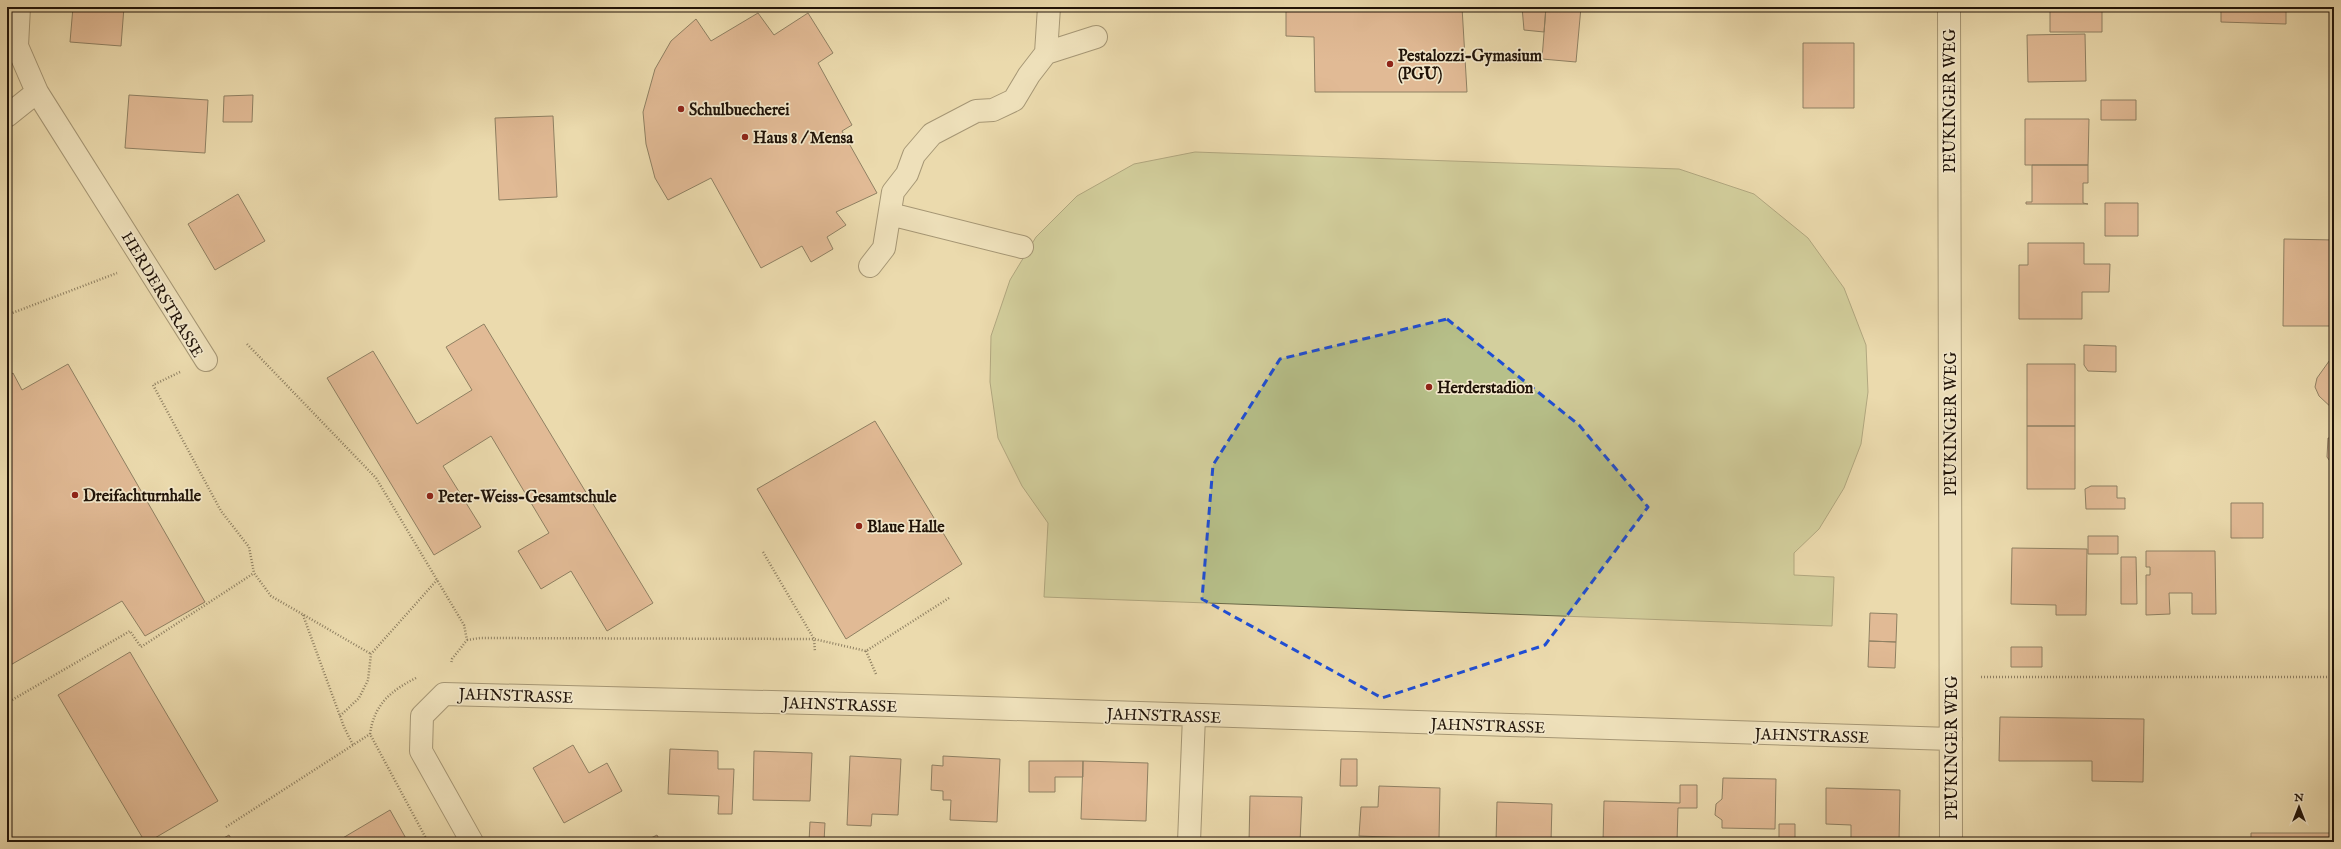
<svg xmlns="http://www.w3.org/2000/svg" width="2341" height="849" font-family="'IM FELL English',serif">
  <rect width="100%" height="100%" fill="#ebdaad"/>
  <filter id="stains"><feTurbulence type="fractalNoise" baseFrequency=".005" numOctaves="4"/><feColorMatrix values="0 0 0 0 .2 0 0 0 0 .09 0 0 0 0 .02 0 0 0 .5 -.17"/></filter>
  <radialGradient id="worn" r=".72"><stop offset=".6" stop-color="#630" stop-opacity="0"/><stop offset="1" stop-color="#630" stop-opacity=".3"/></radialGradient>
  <path fill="#b7c08a" stroke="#6c6a49" d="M1195 152 1679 169 1754 194 1808 238 1844 288 1866 345 1868 392 1861 444 1844 488 1819 529 1794 553V575L1834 577 1832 626 1044 597 1048 523 1022 486 998 438 990 382 991 336 1010 280 1036 237 1077 196 1134 164Z"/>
  <path fill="#d59378" stroke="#201308" d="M73 7H124L121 46 70 42Z
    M1286 7H1462L1467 92H1315L1314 37 1286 36Z
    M1522 7H1546L1544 32 1524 30Z
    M1546 7H1581L1576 62 1542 59Z
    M2050 7H2102V32H2050Z
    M2221 7H2286V24L2221 22Z
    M758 13 774 35 808 13 833 53 818 63 852 125 842 131 877 193 836 212 846 225 827 237 833 249 811 262 802 246 761 268 711 178 668 200 655 178 646 144 643 112 655 69 671 41 696 19 711 41Z
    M2085 34 2086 81 2028 82 2027 35Z
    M1803 43H1854V108H1803Z
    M129 95 208 100 205 153 125 148Z
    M253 95 252 122H223L224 96Z
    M2101 100H2136V120H2101Z
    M553 116 557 197 499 200 495 118Z
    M2025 119H2089L2088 165H2025Z
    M2032 165H2088V183H2083V203L2088 204H2026V202H2032Z
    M238 194 265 241 215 270 188 224Z
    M2105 203H2138V236H2105Z
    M2284 239 2334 240V326H2283Z
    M2028 243H2084V264H2110L2109 292H2082V319H2019V265H2028Z
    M484 324 653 603 607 631 571 571 541 589 518 551 549 533 491 436 443 466 481 527 434 555 327 378 373 351 417 424 472 390 446 347Z
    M2084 345 2116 346V372L2088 371 2084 365Z
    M2332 357 2334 358V410L2319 396 2315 387 2317 378Z
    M68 364 205 602 145 636 122 601 7 667V377L13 373 22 390Z
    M2027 364H2075V426H2027Z
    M875 421 962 564 846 639 757 489Z
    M2027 426H2075V489H2027Z
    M2328 438H2334V467L2327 457Z
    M2091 486H2117V498H2125V509H2086L2085 489Z
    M2231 503H2263V538H2231Z
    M2088 536H2118V554H2088Z
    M2012 548 2087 549 2086 615H2056V605L2011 604Z
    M2146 551H2215L2216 614H2192V593H2169L2170 614 2146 615V575H2150V567H2146Z
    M2121 557H2136L2137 604H2121Z
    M1870 613 1897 614 1896 642 1869 641Z
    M1869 641 1896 642 1895 668 1868 667Z
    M2011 647H2042V667H2011Z
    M130 652 218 801 148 842H145L58 695Z
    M2000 717 2144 719 2143 782 2092 781V761H1999Z
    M573 745 589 773 607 763 622 791 564 823 533 768Z
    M670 749 718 751V769H734L732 814H718L719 796 668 794Z
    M754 751 812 753 810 801 753 800Z
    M850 756 901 759 898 815 872 814 871 826 847 825Z
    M943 756 1000 759 997 822 950 820 951 800H943V791L931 790 932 765 943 766Z
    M1341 759H1357V786H1340Z
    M1029 761H1083V777H1055V792H1029Z
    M1083 761 1148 763 1146 821 1081 819Z
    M1723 778 1776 779 1775 829 1722 828V820L1715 815 1716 804 1722 799Z
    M1680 785H1697V808H1678L1677 842H1603L1604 801 1680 803Z
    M1379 786 1440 788 1439 839 1359 836 1361 807H1378Z
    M1826 788 1900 790 1899 842H1851V825L1826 824Z
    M1250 796 1302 797 1300 842H1249Z
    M1497 802 1552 804 1551 842H1496Z
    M390 810 408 842H336Z
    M810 822 825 823 824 842H809Z
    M1779 824H1795V842H1779Z
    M2251 833H2334V842H2251Z
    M229 835 233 842H217Z
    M657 835 661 842H643Z"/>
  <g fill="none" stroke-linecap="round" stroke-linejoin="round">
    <defs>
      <path id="street" d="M19 7 17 46 37 92 206 360
        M1949 7 1951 842
        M1046 53 1049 7
        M7 116 37 92
        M890 214 1022 247
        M870 266 884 248 893 192 907 174 914 155 932 134 976 111 993 110 1014 100 1029 75 1046 53 1096 37
        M472 842 421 751 422 716 444 694 889 705 1951 739
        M1189 842 1194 716"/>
    </defs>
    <use href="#street" stroke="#534531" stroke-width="24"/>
    <path stroke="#201308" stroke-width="2.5" stroke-dasharray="1 2" stroke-linecap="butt" d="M7 315 117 273
      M247 344 376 478 464 625 467 640 452 659 451 664
      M180 372 153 385 221 511 249 547 254 573 271 596 371 654
      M763 552 814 639 815 652
      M303 615 344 727 353 745
      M467 640 480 638 814 639 866 651 949 598
      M866 651 876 674
      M1981 677H2334
      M416 678C390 691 374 705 370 734L428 842
      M7 703 130 631 141 647 254 573
      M340 716 359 698 368 680 371 654 437 580
      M226 827 370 734"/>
    <use href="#street" stroke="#f2e7ca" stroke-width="22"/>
  </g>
  <path d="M0 0H2341V849H0ZM1447 319 1579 425 1648 507 1545 645 1382 698 1202 599 1213 465 1280 359Z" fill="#ebdaad" fill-opacity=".55" fill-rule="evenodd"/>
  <path fill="none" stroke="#1d4ed8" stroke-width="3" stroke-dasharray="8 5" stroke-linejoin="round" d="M1447 319 1579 425 1648 507 1545 645 1382 698 1202 599 1213 465 1280 359Z"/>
  <g fill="#8f2418" stroke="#f2e7ca" stroke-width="1.5">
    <circle cx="1390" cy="64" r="4"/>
    <circle cx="681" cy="109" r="4"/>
    <circle cx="745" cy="137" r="4"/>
    <circle cx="1429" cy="387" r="4"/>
    <circle cx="75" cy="495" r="4"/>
    <circle cx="430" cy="496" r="4"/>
    <circle cx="859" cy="526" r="4"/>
  </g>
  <g text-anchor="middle" stroke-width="3.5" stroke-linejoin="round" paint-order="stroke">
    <g font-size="16" font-weight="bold" fill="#201308" stroke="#f2e7ca" text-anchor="start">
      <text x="1398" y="61">Pestalozzi-Gymasium<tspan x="1398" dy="18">(PGU)</tspan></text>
      <text x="689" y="115">Schulbuecherei</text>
      <text x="753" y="143">Haus 8 / Mensa</text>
      <text x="1437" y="393">Herderstadion</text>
      <text x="83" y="501">Dreifachturnhalle</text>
      <text x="438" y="502">Peter-Weiss-Gesamtschule</text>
      <text x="867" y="532">Blaue Halle</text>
    </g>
    <g font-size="16" fill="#201308" stroke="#f2e7ca">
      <text transform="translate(1949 101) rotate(-90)" y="6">PEUKINGER WEG</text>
      <text transform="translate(163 294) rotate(59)" y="6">HERDERSTRASSE</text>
      <text transform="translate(1950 424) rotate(-90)" y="6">PEUKINGER WEG</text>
      <text transform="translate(516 695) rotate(2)" y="6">JAHNSTRASSE</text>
      <text transform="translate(840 704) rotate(2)" y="6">JAHNSTRASSE</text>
      <text transform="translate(1164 715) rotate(2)" y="6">JAHNSTRASSE</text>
      <text transform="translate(1488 725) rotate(2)" y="6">JAHNSTRASSE</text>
      <text transform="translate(1812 735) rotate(2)" y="6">JAHNSTRASSE</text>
      <text transform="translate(1951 748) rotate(-90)" y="6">PEUKINGER WEG</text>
    </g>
  </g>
  <rect width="2341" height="849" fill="none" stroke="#ebdaad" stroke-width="24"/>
  <rect x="8" y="8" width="2325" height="833" fill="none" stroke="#201308" stroke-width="2"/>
  <rect x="12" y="12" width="2317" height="825" fill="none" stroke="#201308"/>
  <g transform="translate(2299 807)" stroke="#f2e7ca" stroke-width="3" paint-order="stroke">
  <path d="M0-3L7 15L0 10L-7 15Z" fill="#201308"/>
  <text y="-6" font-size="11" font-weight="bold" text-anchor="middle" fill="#201308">N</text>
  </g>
  <rect width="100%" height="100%" filter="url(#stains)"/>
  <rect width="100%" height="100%" fill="url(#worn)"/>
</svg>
